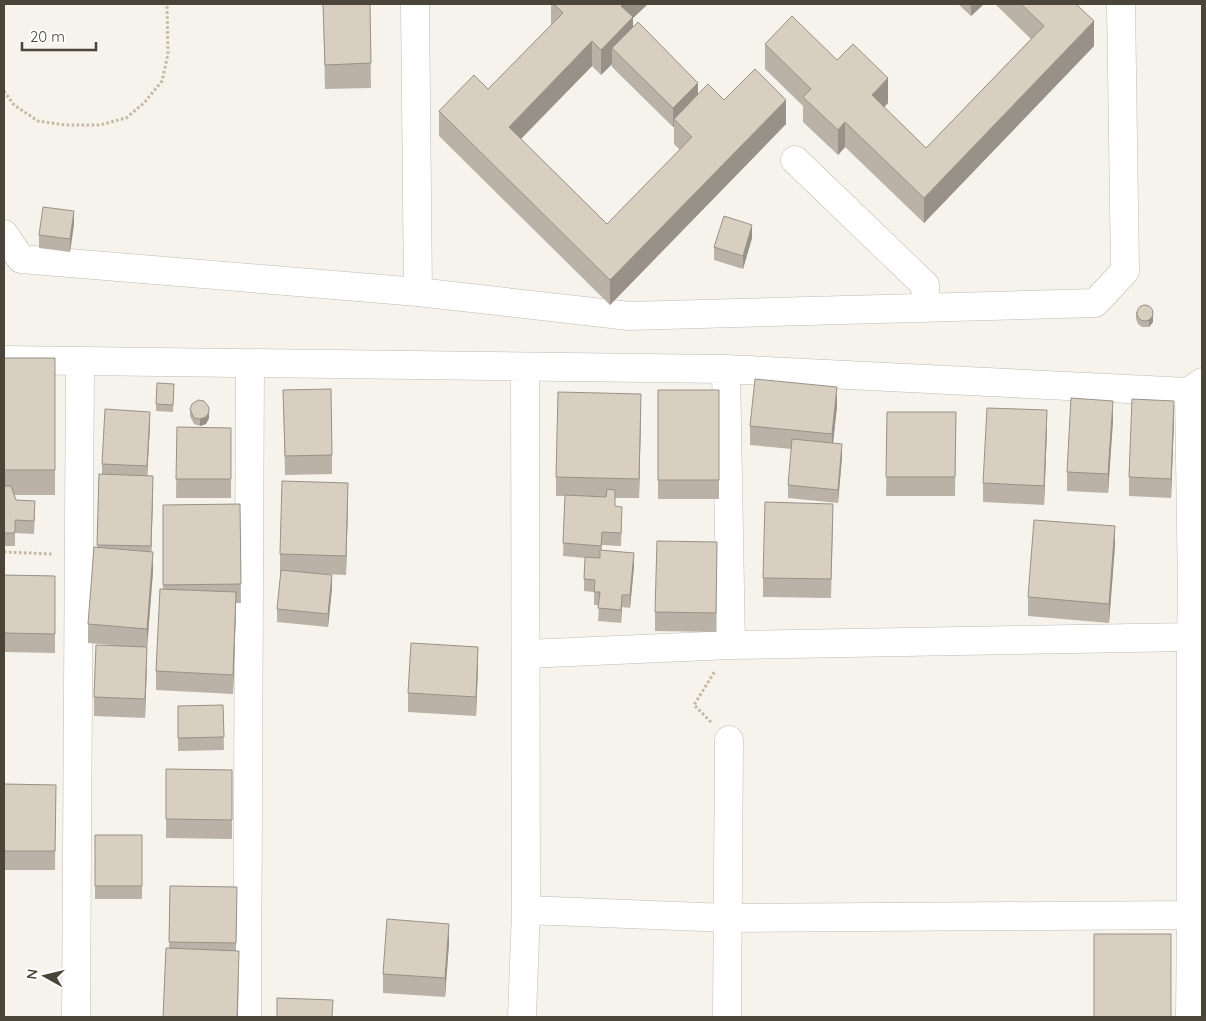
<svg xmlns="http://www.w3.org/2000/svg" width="1206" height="1021" font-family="Quicksand,sans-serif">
  <rect width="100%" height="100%" fill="#f6f3ec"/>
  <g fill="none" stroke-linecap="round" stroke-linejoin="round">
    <defs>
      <path id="minor" d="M415 4 418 292
        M795 160 925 285 926 308
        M4 234 21 259 418 292 629 316 1095 303 1125 271 1121 4
        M4 360 726 369 1189 392 1202 382
        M726 369 731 645
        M1189 392 1192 592 1191 637V915L1190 1017
        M526 654 731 645 1191 637
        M526 910 728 918 1191 915
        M76 1017 80 361
        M247 1017 250 363
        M522 1017 526 910 525 367
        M727 1017 729 740"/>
    </defs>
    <use href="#minor" stroke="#c2bbae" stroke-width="29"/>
    <path stroke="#c4b79f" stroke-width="3" stroke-dasharray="2.5 2.5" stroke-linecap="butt" d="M4 91 14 105 38 121 65 125H100L126 118 144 103 162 81 168 54 167 4
      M4 552 53 554
      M711 722 694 705 715 671"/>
    <use href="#minor" stroke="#fff" stroke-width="28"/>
  </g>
  <path fill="#bab2a6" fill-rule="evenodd" d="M323 4H370L371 88 325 89Z
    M551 4H648L633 18V27L698 94 724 100 786 124 610 305 439 136V111L488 89 551 25ZM612 64V67L673 127 674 126V144L680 150 607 224 521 139 592 66 601 75Z
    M958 4H984L971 16Z
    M995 4H1076L1094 46 924 223 845 147 838 155 803 122V106L765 69V44L837 60 888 103 884 107 926 148 1031 39Z
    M74 224 70 252 39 248V235Z
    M752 238 743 269 714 260V247Z
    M1153 310V322L1149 327H1142L1138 324 1136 319V312Z
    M4 358H55V495H14L16 500 35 514 34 534 15 533V546H4Z
    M283 390 332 455V474L285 475Z
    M658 390H719V499H658Z
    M174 391 173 412 156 411V404Z
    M837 406 833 443 842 457 838 503 788 498V485L792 449 750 445V426Z
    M190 409H209V418L206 424 200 426 194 424 190 416Z
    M887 412H956L955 496H886Z
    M641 413 639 498H615V506L622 520 621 546 602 545V550L634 566 630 608 622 607 621 623 598 621 599 605H594V592L584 591V579L585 558 563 556 565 496H556V477Z
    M1113 420 1108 493 1067 491V472Z
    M1174 420 1171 498 1129 496V477Z
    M150 425 147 476 153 495 151 552 153 571 147 648 145 718 94 716V697L112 645 88 643V624L97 547 99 474H102V464Z
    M177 427 231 428V498H176Z
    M1047 429 1044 505 983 502V483Z
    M348 502 346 575 322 574 332 588 328 627 277 622V609L281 573H280V554Z
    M240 504 241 603H236L233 694 156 690V671L163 589V505Z
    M833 523 831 598 763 597V578Z
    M717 542 716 632 655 631V612Z
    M1115 545 1109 623 1028 616V597Z
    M4 575 55 576V653L4 652Z
    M478 666 476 716 408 712V693Z
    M223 705 224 750 178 751V719Z
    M166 769 232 770V839L166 838Z
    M4 784 56 785 55 870H4Z
    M95 835H142V899H95Z
    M170 886 237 906 236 950 239 970 169 948Z
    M449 943 445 997 383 993V974Z"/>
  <path fill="#979187" d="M623 4H648L633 18V42L612 48V64L601 75V50L621 6Z
    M971 4H984L971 16Z
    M1094 21V46L924 223V198Z
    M592 41V66L509 151V127Z
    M888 78V103L872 120V95Z
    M698 83V102L674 119V126L673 127V108Z
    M786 100V124L610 305V280Z
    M845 122V147L838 155V130Z
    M74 211V224L70 252V239Z
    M752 225V238L743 269V256Z
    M1153 316V322L1149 327V320Z
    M837 387V406L832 453V434Z
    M641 394V413L639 498V479Z
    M1113 401V420L1108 493V474Z
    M1174 401V420L1171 498V479Z
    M1047 410V429L1044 505V486Z
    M150 412V425L147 479V466Z
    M209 412V418L206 424 200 426V419Z
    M842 444V457L838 503V490Z
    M153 476V495L151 565V546Z
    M348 483V502L346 575V556Z
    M1115 526V545L1109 623V604Z
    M153 552V571L147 648V629Z
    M634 553V566L630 608V595Z
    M332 575V588L328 627V614Z
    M236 592V611L233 694V675Z
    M622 595V607L621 623V610Z
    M147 647V666L145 718V699Z
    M478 647V666L476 716V697Z
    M449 924V943L445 997V978Z
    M239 951 238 1017H237Z"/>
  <path fill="#d8cfc1" stroke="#979187" d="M323 4H370L371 63 325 65Z
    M554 4H623L621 6 633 17 601 50 592 41 509 127 607 224 692 137 674 119 708 84 724 100 755 69 786 100 610 280 439 111 474 75 488 89 563 13Z
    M1021 4H1076L1094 21 924 198 845 122 838 130 803 97 811 89 765 44 792 16 837 60 853 44 888 78 872 95 926 148 1044 26Z
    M638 22 698 83 673 108 612 48Z
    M43 207 74 211 70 239 39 235Z
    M724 216 752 225 743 256 714 247Z
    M1137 313a8 8 0 1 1 16 0a8 8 0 1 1-16 0Z
    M4 358H55V470H4Z
    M755 379 837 387 832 434 750 426Z
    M157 383 174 384 173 405 156 404Z
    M331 389 332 455 285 456 283 390Z
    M658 390H719V480H658Z
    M558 392 641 394 639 479 556 477Z
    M1071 398 1113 401 1108 474 1067 472Z
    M1132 399 1174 401 1171 479 1129 477Z
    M198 400 204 401 208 406 209 409V412L206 417 200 419 194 418 190 409 192 404Z
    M987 408 1047 410 1044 486 983 483Z
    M105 409 150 412 147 466 102 464Z
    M887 412H956L955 477H886Z
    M177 427 231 428V479H176Z
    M792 439 842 444 838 490 788 485Z
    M99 474 153 476 151 546 97 545Z
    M282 481 348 483 346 556 280 554Z
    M4 486H11L16 500 35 501 34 521 15 520V533H4Z
    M607 489 615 490V506L622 507 621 533 602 532 601 546 563 543 565 495 606 497Z
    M765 502 833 504 831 579 763 578Z
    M240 504 241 584 163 585V505Z
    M1034 520 1115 526 1109 604 1028 597Z
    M657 541 717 542 716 613 655 612Z
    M94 547 153 552 147 629 88 624Z
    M600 550 634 553 630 595H622L621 610 598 608 600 592H594L595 580 584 579 585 557 600 558Z
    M281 570 332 575 328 614 277 609Z
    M4 575 55 576V634L4 633Z
    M160 589 236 592 233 675 156 671Z
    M411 643 478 647 476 697 408 693Z
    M96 645 147 647 145 699 94 697Z
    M223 705 224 737 178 738V706Z
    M166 769 232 770V820L166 819Z
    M4 784 56 785 55 851H4Z
    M95 835H142V886H95Z
    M170 886 237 887 236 943 169 942Z
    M387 919 449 924 445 978 383 974Z
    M1094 934H1171V1017H1094Z
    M166 948 239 951 237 1017H163Z
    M277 998 333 1000 332 1017H277Z"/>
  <rect width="1206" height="1021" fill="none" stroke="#4b4439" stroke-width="10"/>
  <g transform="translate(45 976) rotate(278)" stroke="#ffffff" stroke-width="4" paint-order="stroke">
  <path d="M0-4L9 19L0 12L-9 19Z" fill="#4b4439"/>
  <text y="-8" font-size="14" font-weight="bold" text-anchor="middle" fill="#4b4439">N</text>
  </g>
  <path d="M22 42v8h74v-8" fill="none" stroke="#4b4439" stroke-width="2.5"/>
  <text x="30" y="42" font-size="15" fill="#4b4439" stroke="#ffffff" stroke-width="4" paint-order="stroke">20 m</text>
</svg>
